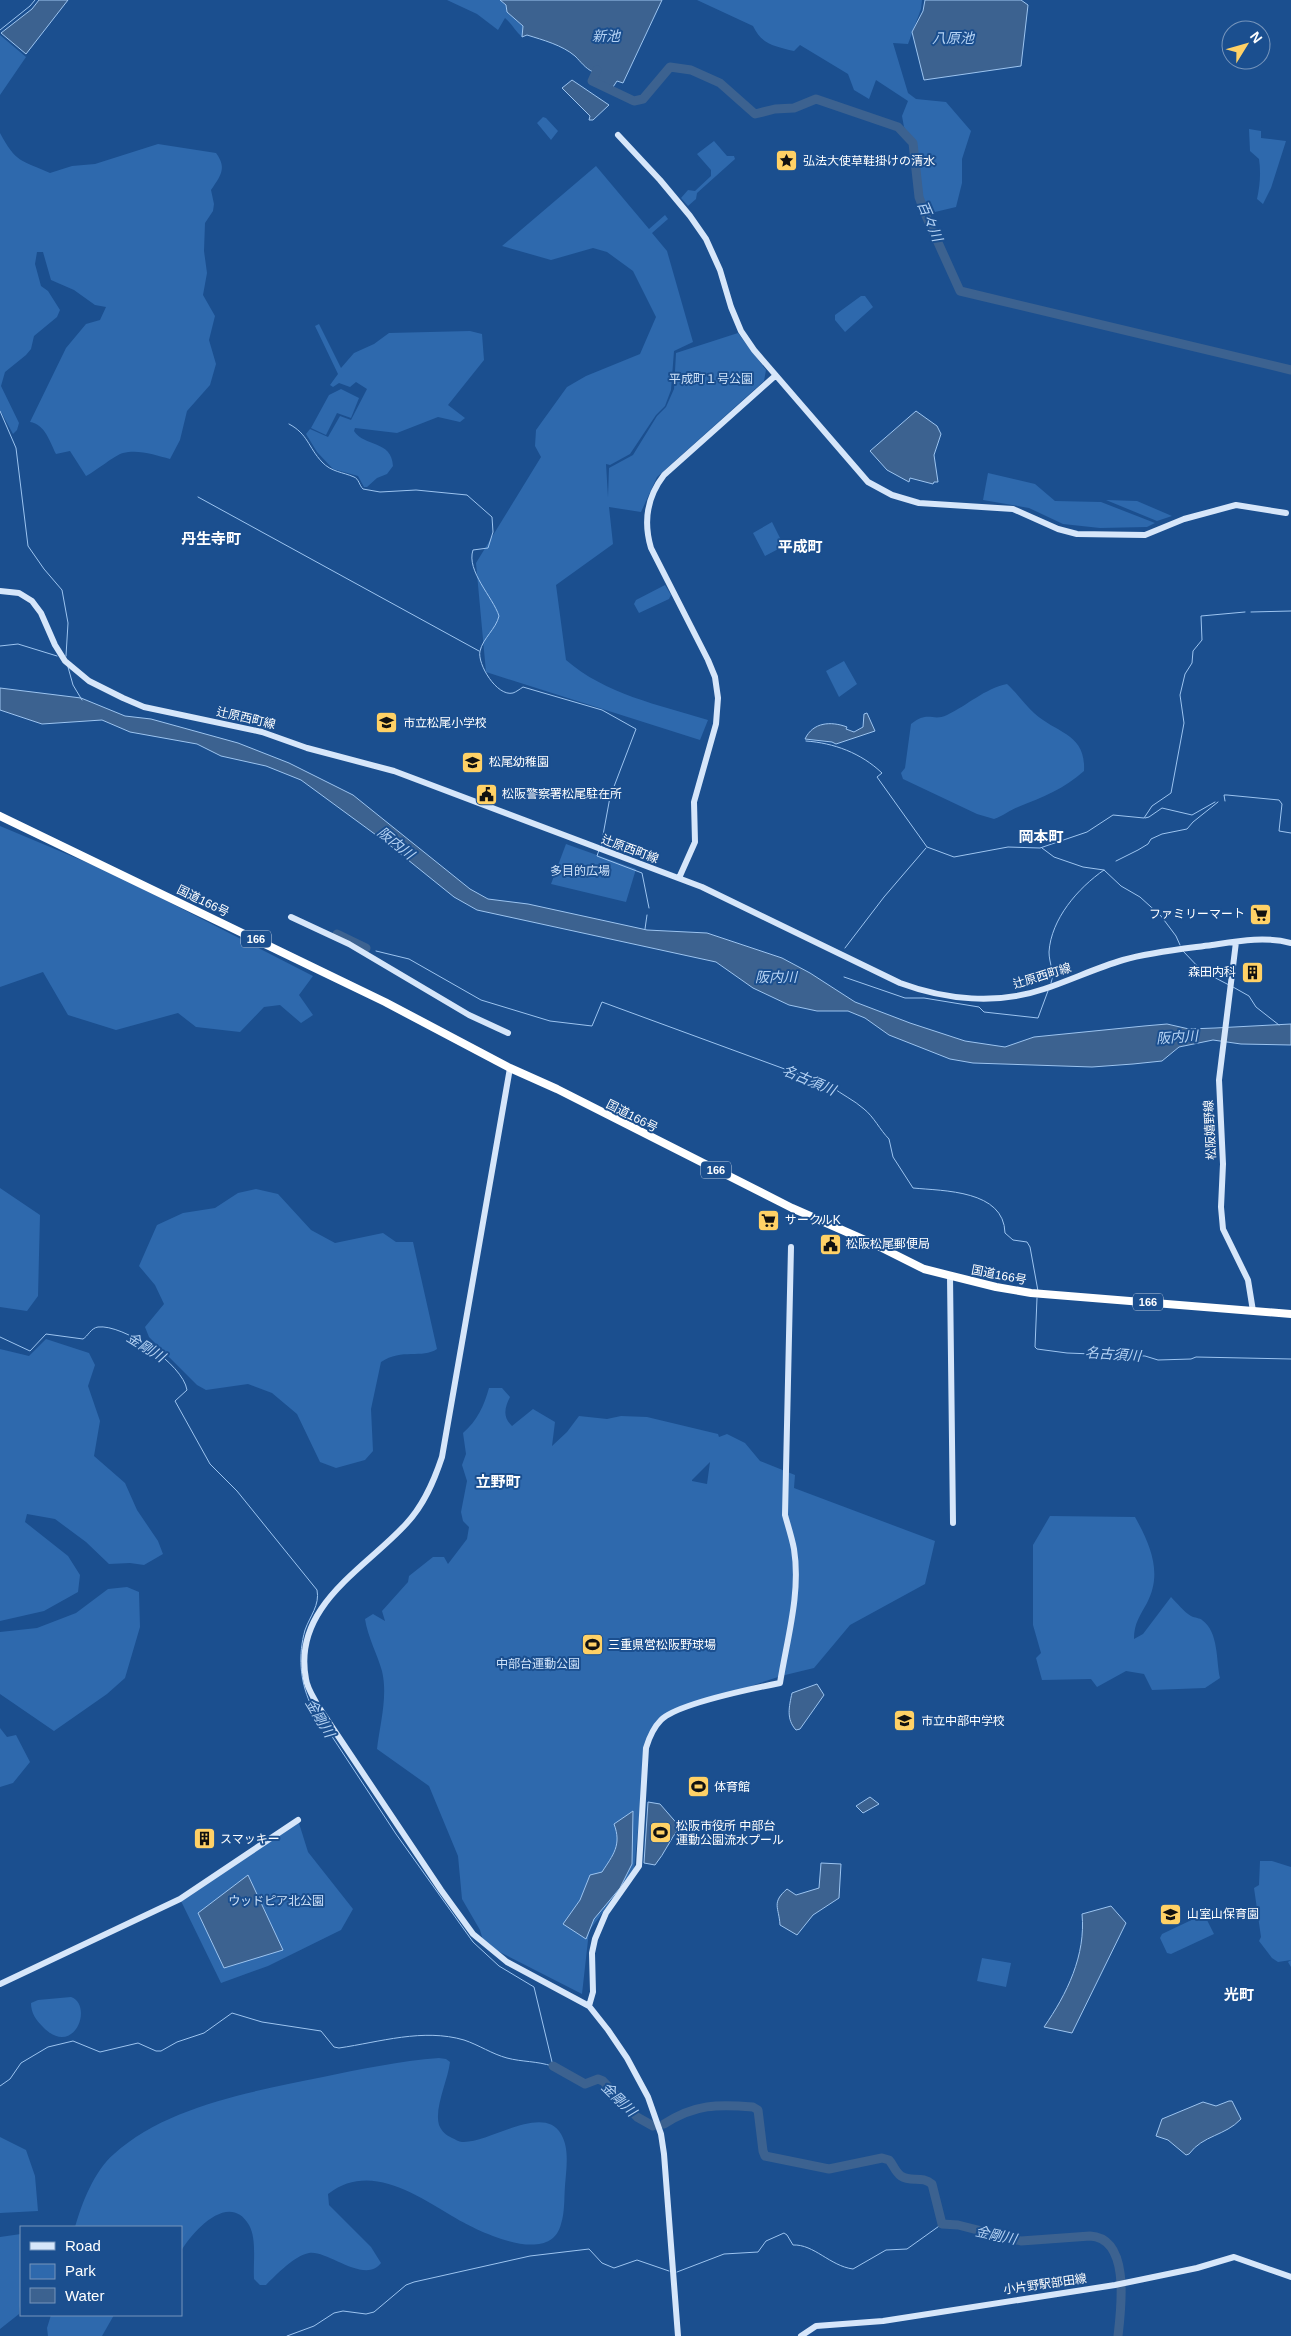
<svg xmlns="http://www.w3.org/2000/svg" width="1291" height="2336" font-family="Arial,'Noto Sans JP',sans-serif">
  <rect width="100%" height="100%" fill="#1b4f8f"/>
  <path fill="#2e69ad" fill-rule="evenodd" d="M447 0H500L506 5 507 12 523 26 522 37C515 31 512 24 505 18L498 30 477 14Z
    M697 0H922L921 9 908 44 893 43 908 93 916 99 946 102 971 131 962 159V183L956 207 935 212 923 200 915 186 914 144 904 127 902 116 908 101 876 80 869 99 854 90 848 74 800 45 794 51C775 46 762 45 753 26Z
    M0 35 26 57 0 95Z
    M543 117 546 118 558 131 551 140 537 123Z
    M1249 129 1261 131V138L1286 141 1271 188 1263 204 1257 199C1260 186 1261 172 1259 159L1250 151Z
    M0 133C16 163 21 160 50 173L72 166 95 164 158 144 216 153C227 168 221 175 211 190L214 204 213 211 205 223 204 251 207 273 203 295 215 316 209 340 216 364 210 385 187 411 180 440 170 459C156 455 138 449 123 453 115 455 96 471 86 476L70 451 56 454C50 442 45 424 30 422L66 348 86 324 100 320 106 307 95 305 74 290 51 280 43 252H37L35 264 41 286 48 291 60 310 57 317 34 336 31 349 26 355 5 372 1 386 19 423 17 430 13 434 0 410Z
    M714 141 727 156H734L735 159 697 193 696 199 688 206 681 198 688 190 695 191 711 176V170L697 154Z
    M596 166 649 229 665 215 668 219 652 233 667 251 693 342 674 351 671 390 665 406 656 415 630 454 610 465 606 464 608 497 609 468 633 455 657 416 666 407 674 389 676 353 738 333 766 370 764 381 657 477 641 512 609 507 613 544 556 585 566 660C605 694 659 705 708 720L700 740 486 672 476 563 541 457 535 446 536 430 567 387 586 376 640 354 656 317 633 271 607 252 593 248 551 260 502 246Z
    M861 296H865L873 307 845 332 835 320V315Z
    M319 324 341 368 354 353 374 344 389 333 470 331 482 334 484 360 448 405 465 418 460 422 438 417 397 433 355 428 354 431C364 447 392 440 393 466L387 474 377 478 367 487H364L358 476 333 469 317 452 306 434 310 429 328 437 340 416 351 420 367 389 356 382 350 387 339 383 333 387 330 385 338 374 315 326Z
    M341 389 359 398 351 418 337 413 326 435 311 428 329 395Z
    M988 473 1035 484 1055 501 1101 502 1155 523 1147 527 1100 528 1063 524 1029 508 983 500Z
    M1106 500 1137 501 1172 516 1157 521Z
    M772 522 784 546 765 556 753 533Z
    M665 585 671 595 669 599 639 613 634 604 636 600Z
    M844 661 857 684 839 697 826 671Z
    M1007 684C1017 693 1024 704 1034 713 1057 734 1086 733 1084 771 1064 789 1043 797 1018 807 1010 810 1003 816 994 819L977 814 903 779 901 773 905 768 911 724C929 710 932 722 947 715 968 705 984 689 1007 684Z
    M0 826 112 873 313 976 299 995 313 1015 301 1023 280 1005 264 1007 240 1032 196 1027 178 1013 116 1030 68 1015 43 972 0 987Z
    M566 844 636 869 626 902 551 884Z
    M0 1188 40 1215 38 1296 27 1311 0 1307Z
    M256 1189 278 1194 311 1230 335 1243 383 1233 396 1242H413L437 1349C422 1359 402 1348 381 1362L371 1409 373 1451 365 1460 336 1468 320 1462 297 1414 272 1393 248 1384 206 1390 197 1385 149 1337 145 1327 164 1304 155 1285 139 1266 157 1225 183 1213 215 1208 238 1193Z
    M46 1339 89 1353 95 1365 88 1386 100 1421 94 1456 125 1483 137 1510 158 1541 163 1554 144 1565 130 1563 109 1564 86 1542 55 1519 27 1514 25 1522 68 1556 80 1575 78 1592 44 1611 0 1621V1349L29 1356Z
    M489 1388H502L510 1397C505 1407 502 1417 512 1426L533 1409 555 1422 552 1446 567 1432 579 1416 607 1419 621 1416 647 1417 718 1434 719 1437 727 1434 745 1443 760 1461 795 1475 794 1488 935 1541 925 1584 850 1625 814 1668 781 1676 673 1712 661 1720 646 1748 634 1870 589 1931 582 1994 484 1944 480 1930 462 1899 458 1856 429 1786 377 1749C380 1724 388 1696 382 1671 377 1653 368 1638 365 1619L373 1614 385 1621 382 1611 408 1582 409 1576 433 1557H444L448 1564 467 1539 469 1527 463 1521 461 1512 467 1481 462 1465 466 1454 463 1433C477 1421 484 1406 489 1388ZM710 1462 707 1484 692 1481V1480Z
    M1050 1516 1135 1517C1150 1544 1163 1573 1147 1603 1140 1616 1134 1623 1134 1639L1143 1634 1171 1597C1177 1603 1184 1612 1191 1616 1195 1618 1200 1618 1202 1620 1219 1632 1216 1661 1220 1678L1205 1688 1152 1690 1144 1674 1126 1671 1097 1687 1091 1679 1042 1680 1036 1658 1041 1653 1033 1625V1545Z
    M127 1587 139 1592 140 1627 125 1678 107 1694 54 1731 0 1694V1632L37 1628 76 1613 108 1589Z
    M0 1728 7 1737 16 1735 30 1762 13 1783 0 1787Z
    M298 1820 308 1852 353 1909 341 1930 268 1966 221 1983 180 1899Z
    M1260 1861H1272L1291 1867V1967L1288 1962 1291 1960 1278 1962 1272 1958 1259 1941 1261 1937 1254 1888 1259 1885Z
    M1202 1915 1205 1916 1214 1934 1171 1954 1167 1953 1160 1938 1162 1934Z
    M982 1958 1011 1963 1006 1987 977 1981Z
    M71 1997C94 2005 74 2059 43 2027 36 2020 31 2013 31 2003L38 2000Z
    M439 2058 446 2059 450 2062C448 2080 434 2108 439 2125 442 2132 446 2135 452 2138 455 2139 459 2142 462 2142 488 2144 543 2103 561 2134 570 2149 566 2170 565 2186 564 2198 565 2212 561 2224 550 2268 475 2230 452 2216 415 2194 369 2162 328 2194L329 2205 371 2247 381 2263C365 2285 326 2249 309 2253 294 2256 277 2274 266 2285H260L254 2279C253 2263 257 2239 249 2225 229 2191 193 2231 181 2251V2227H75C82 2203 94 2171 114 2154 166 2106 255 2091 323 2077 361 2069 400 2061 439 2058Z
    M0 2137 26 2150 35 2176 38 2211 0 2213Z
    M21 2234V2298L19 2314 0 2329V2237Z
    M51 2315H114L102 2336H48L47 2328Z"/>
  <path fill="#3c6290" stroke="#9cc4f0" d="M39 0H68L26 54 1 33 32 9Z
    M500 0H662L623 83 617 81 613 87 590 78 593 72C585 68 581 62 575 56 562 45 543 40 527 35L522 37 523 26 507 12 506 5Z
    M925 0H1021L1028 5 1021 66 924 80 912 32 923 11Z
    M572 80 609 105 593 120H589L590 116 562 88Z
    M916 411 937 426 941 434 934 455 938 482H934L933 484 910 478 909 482 887 470 870 451Z
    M0 688 81 698 125 716 151 719 238 743 289 763 353 795 470 889 488 899 528 904 647 930 707 933 782 958 810 973 855 1002 910 1023 965 1041 1005 1047 1034 1037 1144 1026 1167 1024 1189 1029 1215 1028 1291 1024V1045L1241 1044 1213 1040 1179 1047 1162 1061 1133 1064 1092 1067 973 1063 950 1059 889 1035 865 1018 848 1011H817L789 1005 753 988 716 962 477 910 454 897 387 843 301 780 266 766 221 756 197 744 130 732 102 720 42 724 0 710Z
    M867 713 875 731 836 744 832 742 805 739C813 722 831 721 847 727L846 729 854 732 863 727 864 714Z
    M817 1684 824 1695 800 1729 796 1730C786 1719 789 1707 792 1693Z
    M870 1797 879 1804 863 1813 856 1806Z
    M648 1802 660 1804 680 1827C670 1839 665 1853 655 1865L644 1863Z
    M633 1811 632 1864 620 1888 594 1919 586 1939 563 1924 580 1900 590 1875 602 1872C613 1855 622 1845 614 1824Z
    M821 1863 841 1864 839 1898 813 1915 797 1935 780 1925C779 1907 771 1903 787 1889L796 1895 819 1888Z
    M248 1875 283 1950 224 1968 198 1913Z
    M1111 1906 1126 1923 1072 2033 1044 2027C1067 1994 1086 1955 1082 1914Z
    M1229 2101H1232L1241 2119C1225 2136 1203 2135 1189 2154L1186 2155 1168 2140 1156 2136 1162 2119 1203 2102 1216 2106Z"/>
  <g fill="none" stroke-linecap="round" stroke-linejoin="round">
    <path stroke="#9cc4f0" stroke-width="1" d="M0 30 30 6 35 0
      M0 411 16 448 28 546 44 569 62 590 68 623 66 656
      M289 424C308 434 308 447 322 462 331 472 343 472 354 477 359 479 359 485 363 489L380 492 416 490 467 495 492 517 493 532 488 548 473 550C466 571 493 597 499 616 496 629 483 638 480 651 477 664 497 697 513 693 516 692 520 689 523 687L602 710 636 729 610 797 601 846
      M198 497 479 651
      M1251 612 1291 611
      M0 646 18 644 57 656
      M68 667 73 685 82 700
      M806 741C834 743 861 753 882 773L877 777 927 847 954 857 1008 847 1040 848 1087 832 1113 815 1144 818 1152 806 1171 793 1184 723 1180 695 1185 674 1192 663 1193 651 1202 640 1201 616 1245 612
      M1225 801 1224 795H1227L1279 800 1282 804 1279 831 1291 833
      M1145 818 1149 817 1162 808 1192 815 1215 802
      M1042 848 1054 857 1083 867 1104 870 1121 886 1140 897 1161 916 1176 936 1180 945
      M599 850 597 856 642 873 649 908
      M1116 861 1138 850 1148 844 1151 839 1162 834 1187 829 1193 822 1218 802
      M645 929 647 915
      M845 948 884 897 926 848
      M376 951 409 959 481 1000 550 1021 592 1026 602 1002 831 1086C842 1095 854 1100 864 1109 874 1117 880 1130 889 1139L893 1157 913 1188C944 1191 1004 1190 1005 1233L1013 1240 1027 1242 1030 1247 1038 1291
      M1183 951 1202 971 1229 985
      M844 977 905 998H924L979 1007 984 1012 1038 1018 1048 991
      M1051 983C1055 973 1049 963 1049 952 1051 919 1078 888 1104 870
      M1233 987 1249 996 1256 1007 1279 1025
      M1037 1298 1035 1347 1037 1349 1067 1353 1145 1356 1158 1360 1191 1359 1196 1357 1291 1359
      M0 1337 30 1351 46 1334 83 1339C88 1336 91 1328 98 1327 123 1324 183 1364 187 1390L175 1401 210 1464 237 1491 317 1590C320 1605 310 1616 305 1630 298 1655 300 1680 310 1703L396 1834 473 1942 499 1966 534 1987 553 2066
      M0 2086 10 2079 21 2063 48 2047 73 2041 100 2052 138 2043 156 2051H161L177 2042 204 2033 232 2013 262 2022 321 2031 334 2047 339 2048C380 2042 423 2028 464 2040 479 2045 492 2054 507 2058 522 2062 537 2061 552 2066
      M677 2272 724 2254 758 2252 766 2241 784 2233 787 2235 793 2245C814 2244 830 2266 853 2269L886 2250 907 2249 942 2224
      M287 2336 314 2326 334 2313 343 2311 366 2314 374 2312 406 2285 414 2282 530 2256 589 2249 602 2263 614 2268 637 2260 669 2271"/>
    <path stroke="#3c6290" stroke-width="9" d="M597 70 592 81 634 101 643 99 670 67 691 70 720 83 755 114 775 109 794 108 816 99 898 127 913 143 919 197 926 216 960 291 1291 370
      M337 934 366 948
      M553 2066 585 2084 598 2079 603 2081 637 2117 653 2126
      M664 2124C695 2104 718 2104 753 2107L758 2110 763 2151 765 2156 829 2169 882 2158 889 2160C893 2164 895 2172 901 2176 911 2183 922 2175 932 2184L942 2224 958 2225 1021 2241 1090 2236C1131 2238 1121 2309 1118 2336"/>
    <path stroke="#d6e6fa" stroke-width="6" d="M618 135 660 180 690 216 706 239 720 270 731 307 741 331 754 350 868 482 892 495 919 503 1013 509 1058 529 1077 534 1145 535 1184 519 1236 505 1286 513
      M0 591 19 593 32 601 41 613 55 645 65 661 89 681 123 698 144 707 262 732 307 748 394 771 702 887 900 983C946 1000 997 1005 1044 989 1071 980 1096 968 1123 960 1151 952 1182 949 1212 945 1238 941 1265 936 1291 943
      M679 878 695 842 694 802 716 724 718 698 715 677 708 660 651 548C643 521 647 497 664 475L775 376
      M291 917 349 944 469 1015 508 1033
      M1236 942 1219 1080 1223 1164 1221 1207 1223 1229 1248 1280 1253 1311
      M510 1068 442 1457C434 1481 424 1505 406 1524 365 1569 292 1606 306 1679 307 1688 314 1698 318 1706L441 1890 473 1934 507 1962 589 2006 608 2030 627 2058 648 2097 661 2134 664 2154 678 2336
      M950 1277 953 1523
      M0 1984 180 1899 298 1820
      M589 2006 593 1992 592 1953 595 1939 606 1913 639 1866 646 1748C649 1738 653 1728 661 1720 677 1704 755 1688 780 1683 787 1639 801 1593 794 1549 792 1538 788 1526 785 1515L791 1247
      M801 2336 816 2326 883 2321 1115 2285 1197 2268 1234 2257 1291 2277"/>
    <path stroke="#fff" stroke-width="8" d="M0 816 385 1002 510 1068 557 1089 792 1208 874 1244 924 1269 996 1287 1031 1293 1291 1314"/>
  </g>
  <defs>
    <symbol id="sight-square" viewBox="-11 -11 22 22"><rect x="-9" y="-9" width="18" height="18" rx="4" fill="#ffd166" stroke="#1b4f8f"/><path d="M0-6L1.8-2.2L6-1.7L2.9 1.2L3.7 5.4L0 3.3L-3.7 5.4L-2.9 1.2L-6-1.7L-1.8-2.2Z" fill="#111"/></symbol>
    <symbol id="school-square" viewBox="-11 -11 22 22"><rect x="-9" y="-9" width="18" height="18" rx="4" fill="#ffd166" stroke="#1b4f8f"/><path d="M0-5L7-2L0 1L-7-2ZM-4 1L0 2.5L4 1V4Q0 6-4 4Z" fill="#111"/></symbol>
    <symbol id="civic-square" viewBox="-11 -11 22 22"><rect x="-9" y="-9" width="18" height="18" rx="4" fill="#ffd166" stroke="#1b4f8f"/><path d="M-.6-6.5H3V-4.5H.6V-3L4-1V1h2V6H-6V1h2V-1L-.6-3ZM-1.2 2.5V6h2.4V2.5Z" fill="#111"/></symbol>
    <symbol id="supermarket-square" viewBox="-11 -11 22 22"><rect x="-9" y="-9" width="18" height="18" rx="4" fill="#ffd166" stroke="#1b4f8f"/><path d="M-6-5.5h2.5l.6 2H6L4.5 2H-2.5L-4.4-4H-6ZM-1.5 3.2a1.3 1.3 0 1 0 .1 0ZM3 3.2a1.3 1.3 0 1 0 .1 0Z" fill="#111"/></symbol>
    <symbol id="building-square" viewBox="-11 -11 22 22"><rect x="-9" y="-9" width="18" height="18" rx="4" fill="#ffd166" stroke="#1b4f8f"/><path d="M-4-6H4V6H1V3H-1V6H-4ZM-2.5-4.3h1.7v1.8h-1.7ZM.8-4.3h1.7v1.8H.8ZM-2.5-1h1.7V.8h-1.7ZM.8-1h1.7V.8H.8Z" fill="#111"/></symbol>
    <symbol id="stadium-square" viewBox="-11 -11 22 22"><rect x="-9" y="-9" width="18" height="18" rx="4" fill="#ffd166" stroke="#1b4f8f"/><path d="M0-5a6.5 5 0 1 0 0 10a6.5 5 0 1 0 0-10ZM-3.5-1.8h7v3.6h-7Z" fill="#111"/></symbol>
  </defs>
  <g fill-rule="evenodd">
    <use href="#sight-square" x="774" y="148" width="25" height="25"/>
    <use href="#school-square" x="374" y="710" width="25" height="25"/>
    <use href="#school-square" x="460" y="750" width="25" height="25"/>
    <use href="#civic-square" x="474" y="782" width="25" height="25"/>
    <use href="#supermarket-square" x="1248" y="902" width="25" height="25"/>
    <use href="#building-square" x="1240" y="960" width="25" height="25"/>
    <use href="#supermarket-square" x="756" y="1208" width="25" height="25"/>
    <use href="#civic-square" x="818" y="1232" width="25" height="25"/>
    <use href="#stadium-square" x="580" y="1632" width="25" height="25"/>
    <use href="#school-square" x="892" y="1708" width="25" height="25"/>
    <use href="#stadium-square" x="686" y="1774" width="25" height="25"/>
    <use href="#stadium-square" x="648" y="1820" width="25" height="25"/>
    <use href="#building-square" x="192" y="1826" width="25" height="25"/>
    <use href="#school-square" x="1158" y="1902" width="25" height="25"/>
  </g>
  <g text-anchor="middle" stroke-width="4" stroke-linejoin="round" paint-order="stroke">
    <g fill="#1b4f8f" stroke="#bbcadd" stroke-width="1">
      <rect x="241" y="930.5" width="30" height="17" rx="4"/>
      <rect x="701" y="1161.5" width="30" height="17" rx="4"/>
      <rect x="1133" y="1293.5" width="30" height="17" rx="4"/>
    </g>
    <g font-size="11" font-weight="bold" fill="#fff">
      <text x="256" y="943">166</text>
      <text x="716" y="1174">166</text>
      <text x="1148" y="1306">166</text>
    </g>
    <g font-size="12" fill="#fff" stroke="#1b4f8f" text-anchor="start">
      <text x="803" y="165">弘法大使草鞋掛けの清水</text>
      <text x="403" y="727">市立松尾小学校</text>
      <text x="489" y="766">松尾幼稚園</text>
      <text x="502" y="798">松阪警察署松尾駐在所</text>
      <text x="1245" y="918" text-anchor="end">ファミリーマート</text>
      <text x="1236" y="976" text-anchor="end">森田内科</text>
      <text x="785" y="1224">サークルK</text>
      <text x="846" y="1248">松阪松尾郵便局</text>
      <text x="608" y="1649">三重県営松阪野球場</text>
      <text x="921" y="1725">市立中部中学校</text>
      <text x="714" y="1791">体育館</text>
      <text x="676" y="1830">松阪市役所 中部台<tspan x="676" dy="14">運動公園流水プール</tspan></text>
      <text x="220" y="1843">スマッキー</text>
      <text x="1187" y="1918">山室山保育園</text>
    </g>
    <g font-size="12" fill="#cfe3fa" stroke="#1b4f8f">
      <text x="711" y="383">平成町１号公園</text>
      <text x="580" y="875">多目的広場</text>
      <text x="538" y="1668">中部台運動公園</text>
      <text x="276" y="1905">ウッドピア北公園</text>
    </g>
    <g font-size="12" fill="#fff" stroke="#1b4f8f">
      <text transform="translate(246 718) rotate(13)" y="4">辻原西町線</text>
      <text transform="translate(630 849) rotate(20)" y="4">辻原西町線</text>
      <text transform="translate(203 901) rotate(26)" y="4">国道166号</text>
      <text transform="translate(1042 976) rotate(-17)" y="4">辻原西町線</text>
      <text transform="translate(632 1116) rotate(27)" y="4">国道166号</text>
      <text transform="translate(1210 1130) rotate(-93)" y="4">松阪嬉野線</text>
      <text transform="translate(999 1275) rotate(11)" y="4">国道166号</text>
      <text transform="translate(1045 2284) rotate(-8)" y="4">小片野駅部田線</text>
    </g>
    <g font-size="14" font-style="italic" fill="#b5d3f5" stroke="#1b4f8f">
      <text x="606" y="41">新池</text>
      <text x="953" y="43">八原池</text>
      <text transform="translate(930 221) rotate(67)" y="5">百々川</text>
      <text transform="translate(396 843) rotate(39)" y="5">阪内川</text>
      <text x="776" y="982">阪内川</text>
      <text transform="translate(1177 1037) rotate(-4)" y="5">阪内川</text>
      <text transform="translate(809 1080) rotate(23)" y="5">名古須川</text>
      <text transform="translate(146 1347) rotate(32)" y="5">金剛川</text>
      <text transform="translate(1113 1354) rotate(4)" y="5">名古須川</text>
      <text transform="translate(320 1718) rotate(59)" y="5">金剛川</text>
      <text transform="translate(619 2099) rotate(44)" y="5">金剛川</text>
      <text transform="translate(996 2235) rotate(12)" y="5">金剛川</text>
    </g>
    <g font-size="15" font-weight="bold" fill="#fff" stroke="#1b4f8f">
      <text x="211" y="544">丹生寺町</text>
      <text x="800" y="552">平成町</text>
      <text x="1041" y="842">岡本町</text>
      <text x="498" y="1487">立野町</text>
      <text x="1239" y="2000">光町</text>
    </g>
  </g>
  <rect x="20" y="2226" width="162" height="90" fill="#1b4f8f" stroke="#7695bc"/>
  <rect x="30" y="2242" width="25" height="8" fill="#d6e6fa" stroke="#7695bc"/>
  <text x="65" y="2251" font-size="15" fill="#ffffff">Road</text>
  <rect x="30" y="2264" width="25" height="15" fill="#2e69ad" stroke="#7695bc"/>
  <text x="65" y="2276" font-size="15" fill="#ffffff">Park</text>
  <rect x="30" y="2288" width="25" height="15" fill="#3c6290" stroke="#7695bc"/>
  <text x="65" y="2301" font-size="15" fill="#ffffff">Water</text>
  <g transform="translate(1246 45) rotate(53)"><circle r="24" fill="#1b4f8f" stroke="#7695bc"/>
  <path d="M0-4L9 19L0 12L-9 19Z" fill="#ffd166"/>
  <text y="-8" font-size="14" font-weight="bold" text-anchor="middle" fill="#ffffff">N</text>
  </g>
</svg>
